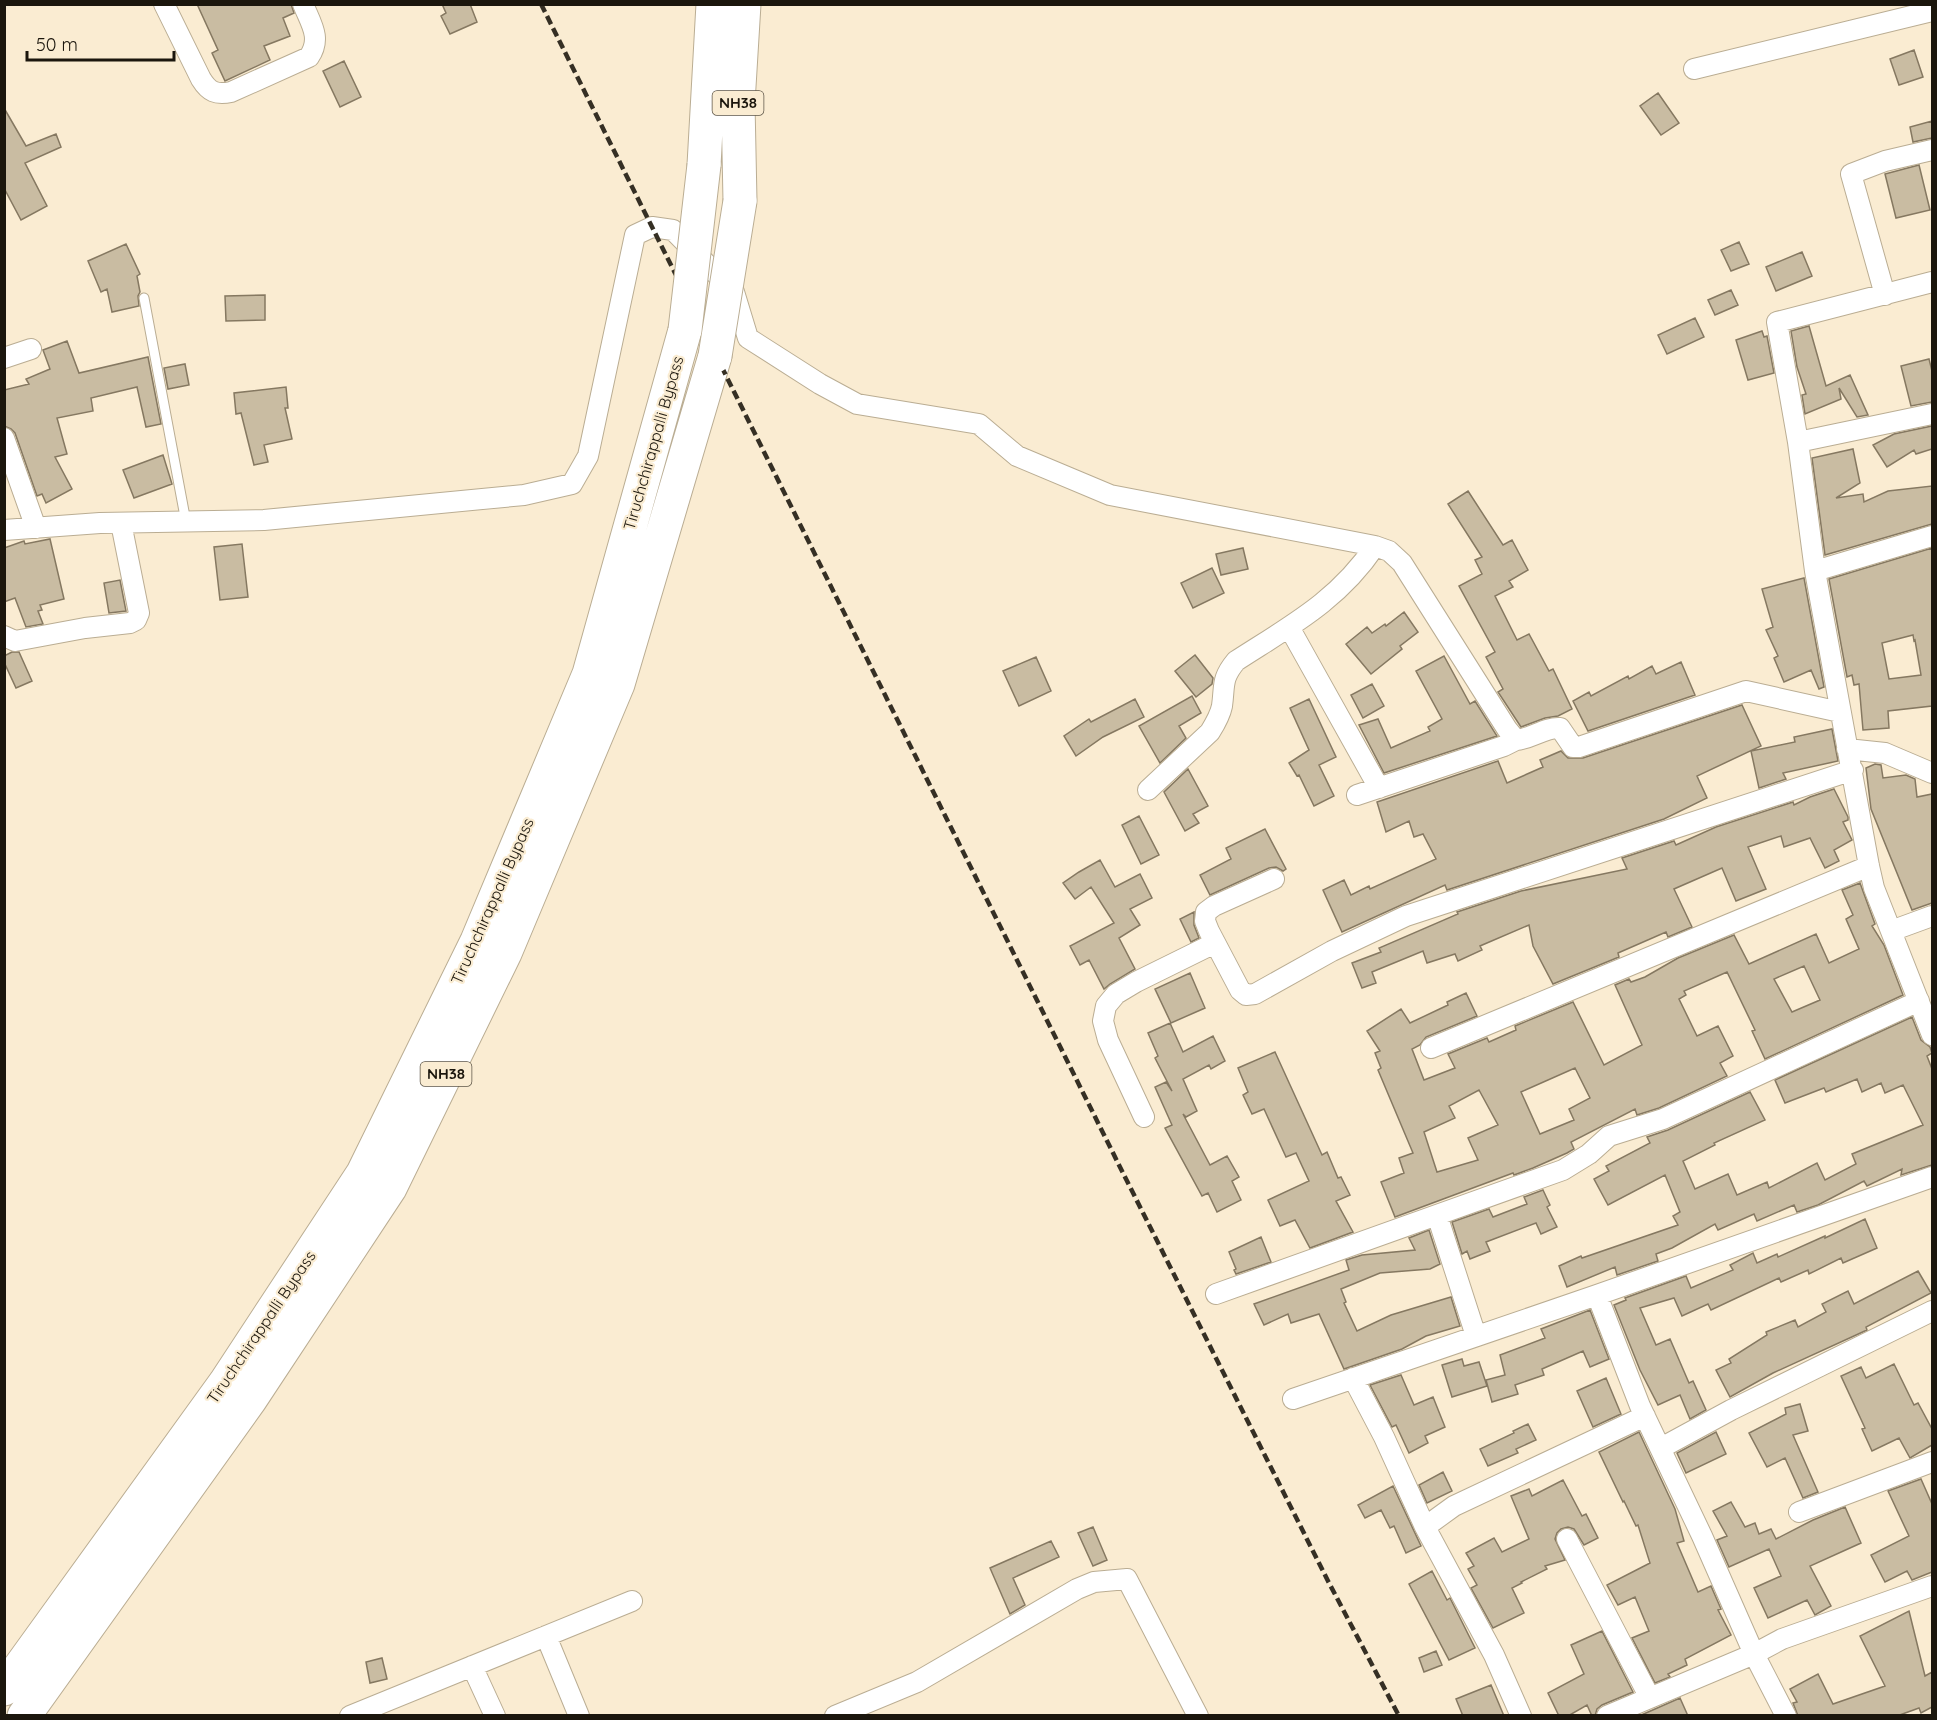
<svg xmlns="http://www.w3.org/2000/svg" width="1937" height="1720" font-family="Quicksand,sans-serif">
  <rect width="100%" height="100%" fill="#faecd2"/>
  <path fill="#c9bca2" stroke="#857861" stroke-width="1.5" fill-rule="evenodd" d="M197 4H291L294 13 283 18 290 36 264 46 270 60 225 81 212 53 218 50Z
    M442 4H470L477 22 450 34 441 16 446 13Z
    M1914 50 1923 77 1899 85 1890 59Z
    M344 61 361 97 340 107 323 71Z
    M1658 93 1679 123 1661 135 1640 106Z
    M4 108 26 146 56 134 61 147 25 163 47 206 21 220 4 188Z
    M1932 121V138L1913 142 1910 127Z
    M1919 165 1930 210 1896 218 1885 174Z
    M1739 242 1749 264 1731 271 1721 250Z
    M126 244 140 274 137 276 140 292 138 296 139 306 112 312 107 289 101 292 88 261Z
    M1802 252 1812 276 1776 291 1766 267Z
    M1731 290 1738 305 1715 315 1708 300Z
    M265 295V320L226 321 225 296Z
    M1695 318 1704 337 1667 354 1658 335Z
    M1809 326 1826 386 1850 375 1868 415 1857 417 1839 388 1841 399 1805 414 1802 395 1806 394 1797 367 1791 331Z
    M1762 331 1764 337 1767 336 1774 373 1748 380 1736 340Z
    M67 341 79 373 148 357 161 424 146 427 137 387 91 398 93 411 57 418 67 454 55 457 72 489 46 503 42 494 37 496 15 433 11 429 4 426V390L29 384 26 379 50 369 43 350Z
    M1929 359 1932 371V402L1911 406 1901 366Z
    M185 364 189 385 168 389 164 368Z
    M286 387 288 408H285L292 439 264 445 268 462 254 465 241 413 236 414 234 393Z
    M1932 426V449L1916 454 1914 450 1887 467 1873 445 1894 434Z
    M1853 449 1860 483 1836 498 1863 494 1864 502 1888 491 1932 486V524L1825 555 1812 458Z
    M163 455 172 484 134 498 123 470Z
    M1468 491 1503 545 1512 540 1528 570 1509 581 1513 587 1495 596 1517 640 1529 634 1549 671 1553 669 1572 709 1558 716 1545 718 1521 727 1498 692 1503 689 1486 657 1495 652 1459 586 1482 574 1475 560 1482 557 1448 504Z
    M50 539 64 599 40 605 42 610 38 611 43 624 26 627 15 598 4 602V548L24 541 25 544Z
    M242 544 248 597 220 600 214 547Z
    M1243 548 1248 569 1221 575 1216 554Z
    M1932 548V706L1888 711 1889 728 1863 730 1859 684 1854 685 1852 675 1847 677 1829 579ZM1913 635 1914 641 1915 640 1921 675 1889 679 1882 643Z
    M1212 568 1224 593 1193 608 1181 583Z
    M1804 578 1824 687 1819 689 1811 670 1784 682 1774 658 1778 656 1766 630 1773 627 1762 589Z
    M120 580 126 611 109 613 104 583Z
    M1404 612 1418 632 1400 646 1402 649 1371 674 1346 644 1367 627 1372 633 1385 624 1386 626Z
    M12 652H19L32 681 16 688 4 662V656Z
    M1195 655 1213 678 1212 684 1196 697 1175 671Z
    M1444 656 1470 704 1475 701 1497 736 1384 773 1359 725 1378 719 1391 748 1430 731 1428 727 1442 719 1416 671Z
    M1036 657 1051 691 1019 706 1003 671Z
    M1681 662 1695 695 1588 731 1573 701 1589 692 1591 696 1628 676 1629 679 1652 666 1656 674Z
    M1372 684 1384 706 1363 718 1351 695Z
    M1192 696 1201 713 1179 726 1186 738 1160 763 1139 726Z
    M1135 699 1144 717 1103 737 1076 756 1064 736 1089 719 1091 722Z
    M1309 699 1336 757 1319 765 1334 796 1314 806 1299 775 1297 776 1289 763 1309 750 1290 708Z
    M1742 705 1761 746 1697 776 1707 798 1664 819 1447 890 1445 885 1342 932 1323 890 1344 880 1351 895 1369 886 1370 889 1436 859 1423 834 1414 837 1409 821 1386 832 1377 802 1498 761 1507 783 1543 767 1540 760 1561 751 1568 758H1583Z
    M1832 729 1838 761 1783 773 1786 779 1759 788 1751 751 1795 742 1794 737Z
    M1875 764 1881 765 1883 778 1906 775 1915 779 1917 797 1932 794V903L1912 910 1871 809 1866 768Z
    M1188 769 1208 806 1193 814 1199 823 1185 831 1164 792Z
    M1834 789 1848 817V820L1843 822 1852 840 1834 850 1839 861 1825 868 1810 838 1784 847 1781 836 1748 847 1766 889 1736 901 1722 868 1674 889 1692 927 1668 937 1666 932 1618 953 1619 957 1553 984 1533 946 1529 925 1480 946 1482 950 1458 961 1455 954 1427 963 1423 951 1372 972 1376 983 1362 988 1352 963 1381 952 1379 948 1458 914 1457 912 1521 891 1627 869 1622 858 1674 841 1676 845 1716 827 1793 802 1794 805 1810 797Z
    M1139 816 1159 855 1141 864 1122 825Z
    M1265 829 1286 869 1283 871 1276 867 1269 868 1210 895 1200 875 1231 859 1226 848Z
    M1100 860 1115 887 1140 874 1152 898 1130 909 1140 925 1119 938 1135 969 1110 984 1104 989 1089 960 1080 965 1070 946 1114 923 1091 887 1075 899 1063 883 1079 872Z
    M1860 883 1875 924 1872 926 1884 945 1903 995 1765 1059 1752 1031 1755 1030 1727 972 1684 991 1686 995 1679 999 1697 1036 1718 1026 1733 1056 1720 1063 1727 1076 1659 1108 1637 1115 1635 1109 1571 1142 1574 1149 1567 1153 1533 1168 1514 1175 1513 1173 1395 1217 1381 1182 1404 1173 1399 1158 1413 1153 1378 1070 1381 1068 1375 1053 1380 1051 1367 1031 1401 1009 1410 1023 1448 1005 1447 1002 1466 993 1477 1016 1426 1037 1420 1045 1412 1049 1424 1080 1455 1068 1448 1054 1487 1038 1489 1042 1516 1030 1515 1026 1573 1002 1604 1065 1642 1045 1615 985 1629 979 1631 982 1645 977 1678 958 1734 935 1749 964 1816 934 1829 963 1859 949 1846 919 1853 915 1842 890ZM1804 966 1820 1000 1792 1012 1774 979ZM1575 1068 1590 1098 1569 1109 1574 1120 1540 1134 1521 1092ZM1479 1090 1498 1125 1468 1138 1478 1160 1437 1172 1424 1132 1455 1118 1449 1106Z
    M1194 912V925L1199 938 1191 942 1180 919Z
    M1190 973 1205 1008 1171 1023 1155 989Z
    M1912 1017 1921 1040 1930 1047 1932 1053 1927 1056 1932 1069V1165L1901 1175 1902 1169 1867 1186 1864 1181 1818 1205 1797 1212 1794 1205 1757 1221 1754 1214 1718 1230 1715 1224 1672 1248 1656 1254 1658 1261 1617 1275 1615 1267 1567 1287 1559 1266 1581 1256 1582 1258 1678 1225 1673 1216 1680 1212 1665 1175 1608 1205 1594 1179 1609 1171 1606 1166 1650 1143 1647 1137 1668 1130 1750 1092 1765 1120 1714 1143 1715 1145 1683 1161 1695 1189 1728 1174 1737 1195 1767 1182 1769 1188 1817 1163 1825 1180 1856 1164 1852 1154 1923 1125 1903 1085 1885 1093 1881 1083 1862 1092 1857 1079 1826 1092 1824 1088 1785 1103 1775 1080Z
    M1170 1023 1183 1052 1213 1036 1225 1061 1211 1069 1209 1065 1183 1079 1197 1111 1186 1117 1183 1114 1210 1165 1227 1156 1239 1177 1232 1181 1241 1200 1217 1212 1208 1193 1202 1196 1165 1128 1172 1125 1155 1087 1166 1082 1172 1091 1155 1058 1158 1056 1148 1033Z
    M1275 1052 1322 1155 1327 1152 1338 1178 1341 1177 1350 1195 1336 1201 1353 1232 1310 1248 1295 1220 1280 1226 1268 1200 1309 1181 1296 1153 1286 1157 1264 1109 1252 1114 1243 1095 1248 1092 1238 1068Z
    M1543 1190 1550 1205 1547 1207 1557 1227 1541 1234 1536 1223 1486 1242 1490 1251 1470 1259 1467 1251 1462 1254 1452 1222 1489 1209 1493 1217 1527 1204 1524 1197Z
    M1865 1219 1877 1248 1843 1263 1841 1258 1809 1274 1808 1270 1781 1282 1779 1278 1711 1310 1708 1304 1682 1316 1674 1298 1640 1308 1656 1345 1670 1339 1689 1383 1693 1381 1706 1410 1690 1419 1680 1395 1658 1405 1640 1370 1614 1305 1626 1300 1625 1298 1686 1276 1691 1288 1733 1270 1730 1265 1753 1253 1757 1263 1777 1254 1778 1257 1825 1236V1238Z
    M1429 1230 1440 1264 1430 1269 1380 1273 1341 1289 1346 1302 1344 1303 1357 1331 1391 1315 1451 1297 1460 1326 1426 1336 1402 1349 1344 1369 1319 1314 1291 1323 1288 1314 1264 1325 1254 1304 1349 1270 1346 1260 1362 1255 1415 1250 1409 1238Z
    M1261 1237 1271 1262 1236 1274 1234 1270 1236 1269 1229 1252Z
    M1918 1271 1931 1293 1866 1327 1867 1330 1773 1373 1730 1397 1716 1370 1731 1363 1729 1359 1767 1335 1766 1332 1795 1320 1798 1327 1826 1312 1822 1304 1848 1291 1854 1304Z
    M1590 1310 1609 1359 1590 1367 1583 1351 1542 1369 1544 1375 1515 1385 1518 1394 1492 1402 1486 1380 1505 1375 1500 1355 1545 1338 1541 1329Z
    M1462 1359 1464 1366 1479 1362 1487 1386 1452 1397 1442 1365Z
    M1894 1364 1914 1405 1918 1403 1932 1429V1445L1910 1458 1899 1438 1872 1451 1862 1429 1865 1428 1841 1376 1861 1367 1866 1378Z
    M1401 1375 1414 1405 1433 1397 1445 1427 1425 1436 1428 1443 1409 1453 1396 1425 1392 1427 1370 1385Z
    M1606 1378 1621 1414 1593 1427 1577 1391Z
    M1800 1404 1808 1431 1793 1435 1818 1492 1803 1498 1785 1458 1767 1467 1749 1433 1786 1414 1785 1408Z
    M1528 1424 1536 1440 1516 1449 1518 1453 1488 1466 1480 1449 1514 1433 1513 1431Z
    M1639 1432 1675 1509 1684 1541 1677 1543 1698 1592 1711 1586 1721 1609 1718 1610 1731 1635 1685 1659 1687 1665 1668 1674 1670 1677 1655 1683 1632 1638 1649 1631 1635 1597 1618 1605 1607 1585 1650 1563 1638 1525 1636 1526 1624 1501 1623 1502 1599 1452Z
    M1716 1432 1726 1454 1686 1473 1677 1453Z
    M1443 1472 1452 1491 1427 1503 1419 1485Z
    M1921 1479 1932 1504V1572L1912 1580 1907 1571 1885 1582 1871 1555 1909 1536 1888 1491Z
    M1563 1480 1582 1516 1586 1514 1598 1538 1584 1545 1574 1529 1568 1527 1561 1529 1557 1533 1555 1539 1565 1560 1545 1566 1547 1569 1521 1582 1522 1583 1512 1588 1524 1613 1493 1628 1471 1588 1477 1585 1468 1569 1474 1566 1466 1553 1494 1538 1502 1552 1529 1539 1511 1496 1529 1489 1532 1496Z
    M1393 1486 1421 1546 1406 1553 1394 1526 1390 1528 1381 1510 1365 1518 1358 1505Z
    M1731 1502 1745 1527 1755 1523 1759 1534 1771 1529 1776 1539 1813 1520 1845 1507 1861 1543 1810 1566 1831 1606 1815 1615 1807 1600 1768 1618 1754 1588 1781 1576 1769 1549 1729 1567 1717 1540 1727 1536 1713 1511Z
    M1093 1527 1107 1560 1093 1566 1078 1533Z
    M1051 1541 1059 1557 1013 1578 1025 1605 1010 1614 990 1568Z
    M1432 1571 1447 1600 1450 1598 1475 1648 1449 1660 1409 1584Z
    M1909 1611 1925 1676 1932 1672V1707L1921 1713 1919 1708 1897 1716H1798L1793 1703 1797 1702 1790 1689 1818 1674 1833 1704 1885 1686 1860 1636Z
    M1602 1631 1633 1692 1602 1705 1597 1709 1595 1716H1592L1587 1705 1568 1716H1559L1548 1693 1584 1674 1571 1645Z
    M1436 1651 1442 1665 1424 1672 1419 1658Z
    M382 1658 387 1679 370 1683 366 1662Z
    M1491 1685 1504 1716H1463L1456 1699Z
    M1680 1698 1688 1716H1639L1655 1709Z"/>
  <g fill="none" stroke-linecap="round" stroke-linejoin="round">
    <defs>
      <path id="lane" d="M144 298 186 522"/>
      <path id="street" d="M164 4 201 79C209 92 216 95 231 92L309 57C322 38 311 24 303 4
        M1694 69 1932 11
        M1932 282 1777 322 1798 442 1815 571 1869 866 1874 888 1932 1035
        M1885 295 1851 174 1885 161 1932 150
        M4 358 31 349
        M4 438 36 528
        M1798 442 1932 414
        M4 530 100 523 264 520 524 495 572 484 588 456 635 235 652 227 673 230 734 292 748 338 820 384 857 404 979 424 1017 456 1110 495 1375 546 1389 551 1402 563 1507 729 1516 740C1531 739 1545 727 1560 728L1573 747H1579L1746 691 1840 712
        M1815 571 1932 536
        M1289 627 1379 788
        M4 636 15 641 85 628 130 623 136 620 139 613 121 523
        M1847 749 1885 753 1932 773
        M1148 790 1210 732C1215 724 1220 716 1222 706 1225 685 1221 679 1236 661 1290 626 1338 601 1375 546
        M1357 795 1504 746 1516 740
        M1274 879 1214 906 1206 912 1205 921 1209 931 1240 990 1246 995 1255 994 1332 951 1406 916 1853 770
        M1891 931 1932 916
        M1431 1048 1869 866
        M1144 1117 1108 1040 1103 1021 1106 1006 1116 994 1136 982 1215 943
        M1437 1215 1476 1336
        M1216 1294 1563 1170 1589 1154 1609 1136 1663 1119 1919 1001
        M1597 1295 1640 1406 1702 1536 1754 1654 1786 1716
        M1353 1378 1384 1437 1425 1527 1494 1655 1521 1716
        M1293 1399 1597 1295 1932 1177
        M1661 1448 1731 1410 1932 1311
        M1799 1512 1932 1462
        M1425 1527 1454 1506 1645 1416
        M1567 1539 1650 1698
        M546 1636 579 1716
        M472 1666 495 1716
        M350 1716 632 1601
        M835 1716 917 1682 1077 1589 1094 1582 1127 1579 1198 1716
        M1607 1716 1754 1654 1782 1639 1932 1586"/>
      <path id="highway" d="M704 165 713 4
        M740 201 738 103 744 4
        M4 1689 225 1383 363 1173 477 941 589 674 685 330
        M24 1716 250 1400 390 1188 505 953 618 684 715 356"/>
    </defs>
    <use href="#lane" stroke="#baad93" stroke-width="11"/>
    <use href="#street" stroke="#baad93" stroke-width="22"/>
    <use href="#highway" stroke="#baad93" stroke-width="35"/>
    <use href="#lane" stroke="#fff" stroke-width="9"/>
    <use href="#street" stroke="#fff" stroke-width="20"/>
    <use href="#highway" stroke="#fff" stroke-width="33"/>
    <path stroke="#352f24" stroke-width="4.5" stroke-dasharray="9 4.5" stroke-linecap="butt" d="M541 4 1124 1175 1328 1581 1399 1716"/>
    <defs>
      <path id="highway-bridge" d="M685 330 704 165
        M715 356 740 201"/>
    </defs>
    <use href="#highway-bridge" stroke="#baad93" stroke-width="35" stroke-linecap="butt"/>
    <use href="#highway-bridge" stroke="#fff" stroke-width="33"/>
  </g>
  <g text-anchor="middle" stroke-width="4.5" stroke-linejoin="round" paint-order="stroke">
    <g fill="#faecd2" stroke="#5e5648" stroke-width="1.5">
      <rect x="712.5" y="91" width="51" height="24" rx="4.5"/>
      <rect x="420.5" y="1062" width="51" height="24" rx="4.5"/>
    </g>
    <g font-size="15" font-weight="bold" fill="#1b160d">
      <text x="738" y="108">NH38</text>
      <text x="446" y="1079">NH38</text>
    </g>
    <g font-size="16" fill="#1b160d" stroke="#faecd2">
      <text transform="translate(653 443) rotate(-74)" y="6">Tiruchchirappalli Bypass</text>
      <text transform="translate(492 901) rotate(-66)" y="6">Tiruchchirappalli Bypass</text>
      <text transform="translate(261 1327) rotate(-56)" y="6">Tiruchchirappalli Bypass</text>
    </g>
  </g>
  <rect width="1937" height="1720" fill="none" stroke="#1b160d" stroke-width="12"/>
  <path d="M27 51v9h147v-9" fill="none" stroke="#1b160d" stroke-width="3"/>
  <text x="36" y="51" font-size="18" fill="#1b160d" stroke="#faecd2" stroke-width="4.5" paint-order="stroke">50 m</text>
</svg>
